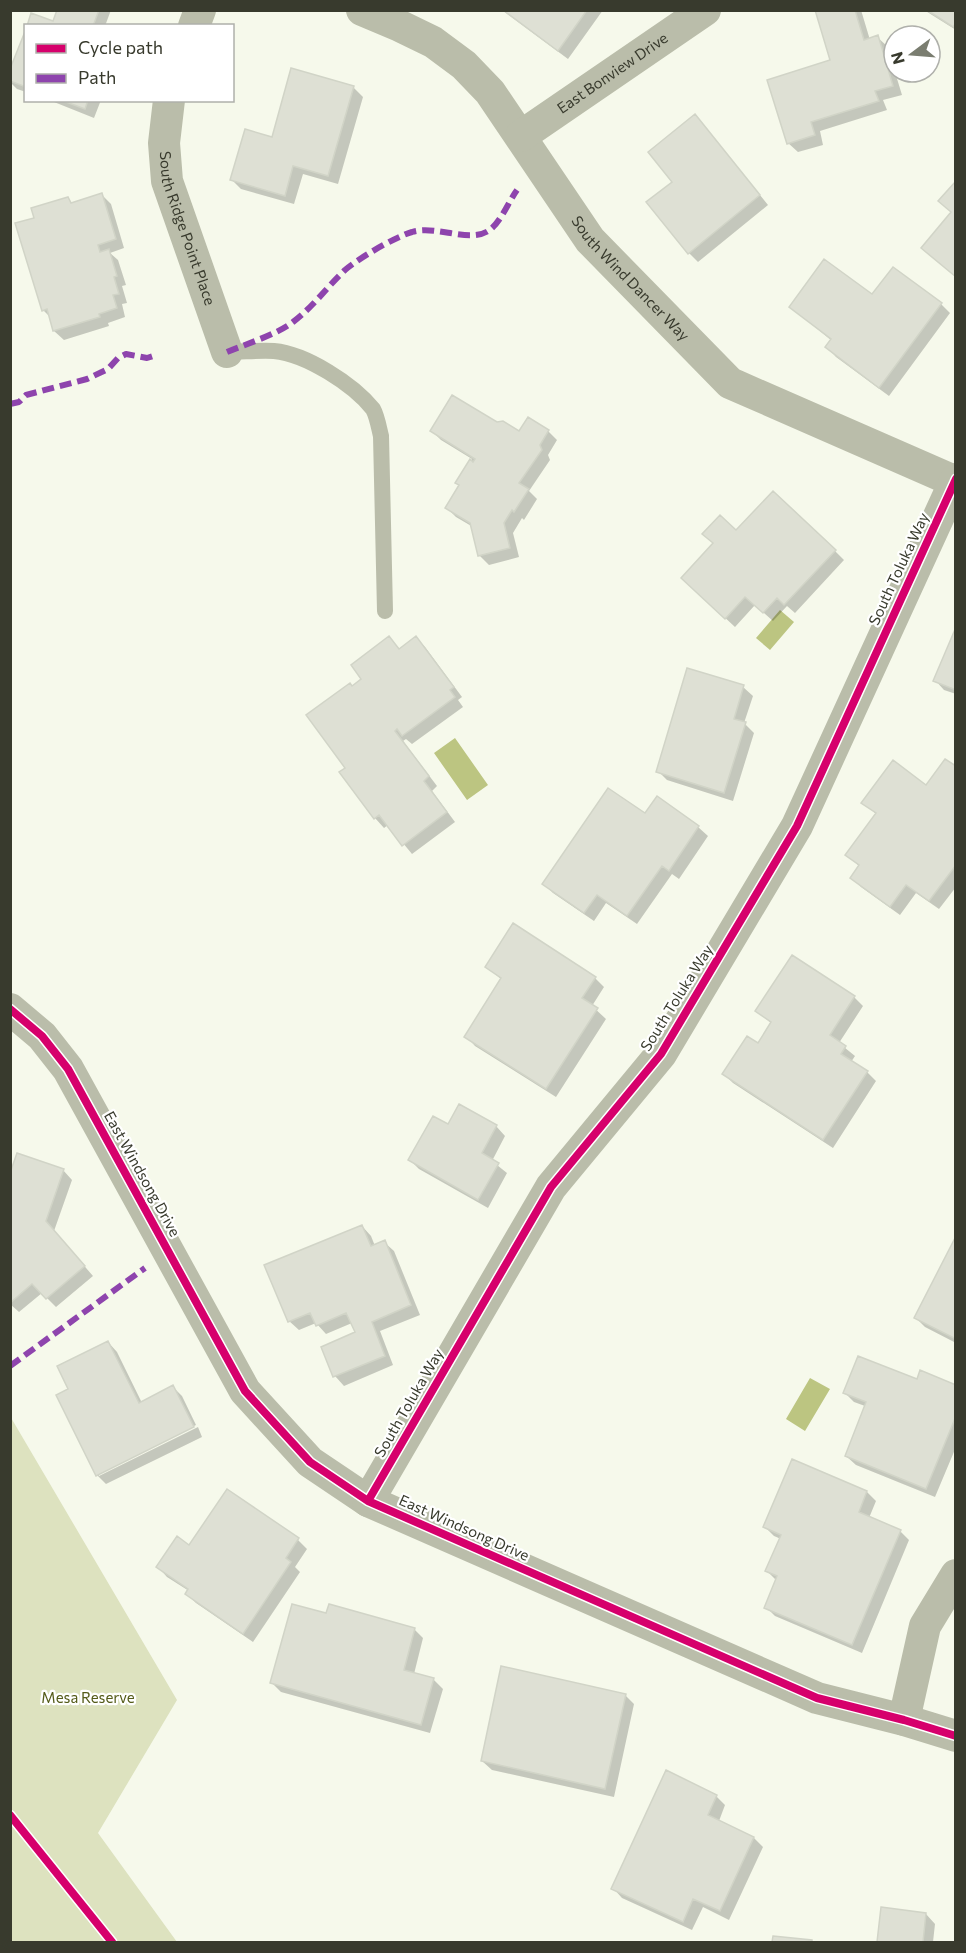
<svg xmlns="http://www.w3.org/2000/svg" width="966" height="1953" font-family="Commissioner,sans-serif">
  <rect width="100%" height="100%" fill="#f6f9eb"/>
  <path fill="#dde2bf" d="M10 1416 177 1700 98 1833 177 1942H11Z"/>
  <path fill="#bcc581" d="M780 610 794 622 770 650 756 638Z
    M455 738 488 785 467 800 434 753Z
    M810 1378 830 1389 805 1431 786 1419Z"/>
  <path fill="#0003" d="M59 10H111L105 26H28L54 23Z
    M502 10H603L568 59Z
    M818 10H861L870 40 877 37 887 46 902 95 883 100 887 110 820 131 823 145 798 152 788 143 832 61Z
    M924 10H956V30Z
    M26 33V92L17 89 10 82V73Z
    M353 87 363 97 338 184 303 174 294 204 241 189 232 180 273 139Z
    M49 100H101L94 118Z
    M704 126 768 205 698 262 689 253 674 182Z
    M102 195 111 204 124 248 110 253 118 260 126 285 122 286 127 303 122 304 125 317 108 323 109 326 64 340 54 331 51 318 43 310 36 219 68 198 73 204Z
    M872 296 941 304 950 313 889 396 836 357 827 347 832 341 791 307Z
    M497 424 519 433 548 431 557 440 548 455 550 460 529 491 537 499 524 520 522 518 513 533 519 557 489 565 479 555 473 527 456 517 447 508 460 485 457 482 472 459 441 440 432 431Z
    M736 532 835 551 844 560 795 613 787 606 773 621 755 605 735 627 692 587 715 544Z
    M956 631V694L944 690 935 680Z
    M389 638 400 650 416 638 425 647 462 697 458 700 463 707 412 744 406 739 403 741 437 786 432 791 455 822 412 854 388 825 384 828 375 818 347 768 352 687 364 679Z
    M743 687 753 696 744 723 754 733 733 801 667 780 658 771Z
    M956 768V887L939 909 916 893 900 915 861 887 852 877 860 867 847 855 877 815 863 802 927 787Z
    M657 799 698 827 708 836 679 879 672 874 637 924 606 903 594 921 553 893 544 884 645 815Z
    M487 967 595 978 604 987 592 1006 606 1019 556 1097 475 1046 466 1036 502 980Z
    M854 997 863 1006 839 1043 855 1056 851 1062 867 1072 876 1081 833 1148 733 1083 724 1074 758 1045 772 1024 757 1011Z
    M496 1126 505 1136 492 1161 507 1173 488 1208 419 1169 410 1160 449 1127Z
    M63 1170 72 1180 54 1231 93 1276 56 1307 42 1293 19 1312 10 1304V1177Z
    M362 1226 371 1236 375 1246 384 1242 394 1251 420 1315 380 1331 393 1365 344 1386 335 1376 323 1347 357 1333 352 1323 326 1334 316 1323 299 1330 289 1321Z
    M956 1240V1343L925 1327 916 1318Z
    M108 1342 117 1352 142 1403 173 1387 182 1396 196 1425 99 1473V1476L198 1427 202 1437 106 1484 97 1475 70 1390Z
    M918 1381 956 1386V1447L935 1497 856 1465 846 1456 865 1406 854 1402 845 1393Z
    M867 1492 876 1501 869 1518 900 1531 909 1540 862 1653 775 1616 766 1607 777 1581 767 1571 781 1539 774 1536 765 1527Z
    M298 1540 307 1549 295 1567 300 1572 253 1642 196 1603 187 1594 189 1591 167 1577 158 1567 190 1547Z
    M327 1615 414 1629 423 1638 414 1674 433 1679 443 1689 430 1733 281 1692 272 1683Z
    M625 1695 634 1704 614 1797 492 1770 482 1761Z
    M716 1796 725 1805 719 1821 754 1838 763 1847 729 1920 703 1907 692 1930 622 1898 613 1888Z
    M883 1909 926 1914 935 1924 933 1942H879Z
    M774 1937 811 1942H812H773Z"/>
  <path fill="#dee0d4" stroke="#d1d4c7" stroke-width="1.5" d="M57 10H99L93 26H27L31 13 53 21Z
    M503 10H587L558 51Z
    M815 10H855L864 40 878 35 893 86 875 91 879 101 811 122 815 135 787 144 767 80 830 60Z
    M927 10H956V23L953 27Z
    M26 29V87L10 81V69Z
    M291 68 354 86 328 176 293 166 285 196 230 180 245 129 272 137Z
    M61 100H88L85 109Z
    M695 114 760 195 688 254 646 202 672 182 648 152Z
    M956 181V277L921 248 951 212 938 201Z
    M102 193 116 239 98 245 100 252 109 249 117 276 114 277 119 294 113 295 117 308 99 314 100 317 53 331 47 309 42 311 15 223 34 218 31 208 68 197 71 203Z
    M824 259 872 294 893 267 942 303 879 388 825 347 831 339 789 307Z
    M452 395 497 422 503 421 519 431 528 417 549 430 540 445 542 450 519 483 529 489 514 512 512 510 504 523 510 548 478 556 470 523 445 508 459 485 455 483 470 459 473 462 475 459 430 431Z
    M773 491 836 550 784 605 777 598 763 613 745 597 725 619 681 578 713 543 702 534 720 515 736 530Z
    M956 627V690L933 681Z
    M389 636 399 649 416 636 454 687 450 690 455 697 402 736 397 729 395 731 429 776 424 781 447 812 402 846 379 815 374 819 339 772 345 768 306 715 350 683 352 686 361 679 351 665Z
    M687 668 744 685 734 719 746 722 724 793 656 772Z
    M945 759 956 766V865L929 901 906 885 890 907 850 878 859 865 845 855 876 813 861 803 893 760 926 785Z
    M608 788 645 813 657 796 699 826 669 871 662 866 627 916 597 895 584 913 542 884Z
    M513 923 596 977 582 998 598 1008 546 1089 464 1037 501 978 485 967Z
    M792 955 855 996 830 1035 846 1046 841 1054 868 1071 823 1140 722 1074 747 1036 758 1043 771 1022 755 1011Z
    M459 1104 497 1125 482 1153 499 1163 478 1200 408 1160 433 1116 448 1124Z
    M17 1153 64 1169 46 1221 85 1266 46 1299 32 1284 10 1303V1173Z
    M362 1225 371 1246 385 1240 411 1305 372 1322 385 1356 333 1377 321 1347 355 1332 346 1313 316 1326 310 1313 288 1322 264 1265Z
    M956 1236V1339L914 1318Z
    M108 1341 139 1403 173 1385 194 1427 96 1476 56 1395 68 1389 57 1366Z
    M858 1356 917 1379 920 1370 956 1385V1416L926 1489 845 1456 866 1402 843 1393Z
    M792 1459 867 1491 859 1512 901 1530 852 1645 764 1608 777 1576 765 1571 781 1535 763 1527Z
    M227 1489 299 1538 286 1558 291 1562 243 1634 185 1594 188 1589 156 1567 177 1536 189 1545Z
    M292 1604 326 1613 329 1604 415 1628 404 1670 434 1678 421 1725 270 1683Z
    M501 1666 626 1694 605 1789 481 1761Z
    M666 1770 717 1795 708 1815 754 1837 720 1911 693 1899 683 1922 611 1889Z
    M881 1907 926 1913 923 1942H877Z
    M773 1936 812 1940V1942H772Z"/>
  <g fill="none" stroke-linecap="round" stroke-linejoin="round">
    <path stroke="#babdaa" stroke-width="16" d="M227 352C243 352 259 350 274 351 306 354 353 384 373 409 377 416 379 428 381 436L385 611"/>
    <g stroke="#babdaa" stroke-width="32">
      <path id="s1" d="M362 10 400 26 433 42 464 65 490 92 590 240 730 383 954 481"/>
      <path d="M194 26 200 10"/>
      <path id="s2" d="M169 100 164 143 167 181 227 352"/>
      <path id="s3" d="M521 136 705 10"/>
      <path d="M10 1009 42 1036 68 1069 245 1391 310 1462 368 1501 817 1698 904 1720 956 1736"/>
      <path d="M368 1501 551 1187 661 1054 797 826 956 479"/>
      <path d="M904 1720 925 1626 956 1575"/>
    </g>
    <path stroke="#8e44ad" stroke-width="6" stroke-dasharray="12 6" stroke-linecap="butt" d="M227 352C246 344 278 334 293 322 313 307 327 287 345 270 359 258 395 237 412 232 437 224 473 246 492 228 502 219 509 201 517 190
      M10 404 19 402 26 395 87 379 108 369 118 358 126 354 147 358 156 355
      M10 1366 145 1268"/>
    <defs>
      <path id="cycleway" d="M10 1009 42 1036 68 1069 245 1391 310 1462 368 1501 817 1698 904 1720 956 1736
        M368 1501 551 1187 661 1054 797 826 956 479
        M10 1815 112 1942"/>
    </defs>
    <use href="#cycleway" stroke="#fff" stroke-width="11"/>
    <use href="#cycleway" stroke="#d6006c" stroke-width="8"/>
  </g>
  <g text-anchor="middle" stroke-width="4.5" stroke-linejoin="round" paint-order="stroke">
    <g font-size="15" fill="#383a2d" stroke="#fff">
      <text dy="5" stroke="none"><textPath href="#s3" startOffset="111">East Bonview Drive</textPath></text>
      <text dy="5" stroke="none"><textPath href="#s2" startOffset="132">South Ridge Point Place</textPath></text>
      <text dy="5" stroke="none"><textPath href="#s1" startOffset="388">South Wind Dancer Way</textPath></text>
      <text transform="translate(899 569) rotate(-65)" y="5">South Toluka Way</text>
      <text transform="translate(677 998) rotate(-58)" y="5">South Toluka Way</text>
      <text transform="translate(142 1174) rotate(61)" y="5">East Windsong Drive</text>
      <text transform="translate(409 1403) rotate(-60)" y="5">South Toluka Way</text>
      <text transform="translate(464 1528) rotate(24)" y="5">East Windsong Drive</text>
    </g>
    <g font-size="15" fill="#545b19" stroke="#fff">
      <text x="88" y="1703">Mesa Reserve</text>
    </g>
  </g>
  <rect width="966" height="1953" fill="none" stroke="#383a2d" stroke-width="24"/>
  <rect x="24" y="24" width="210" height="78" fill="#ffffff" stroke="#afb0ab" stroke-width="1.5"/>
  <rect x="36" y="44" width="30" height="9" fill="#d6006c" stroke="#afb0ab" stroke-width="1.5"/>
  <text x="78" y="54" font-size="18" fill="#383a2d">Cycle path</text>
  <rect x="36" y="74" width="30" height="9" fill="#8e44ad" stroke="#afb0ab" stroke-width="1.5"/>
  <text x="78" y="84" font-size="18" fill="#383a2d">Path</text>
  <g transform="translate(912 54) rotate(254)"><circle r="28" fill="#ffffff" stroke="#afb0ab" stroke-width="1.5"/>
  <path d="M0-4.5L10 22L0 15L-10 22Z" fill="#7a7d70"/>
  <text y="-9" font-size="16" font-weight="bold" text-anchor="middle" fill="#383a2d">N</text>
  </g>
</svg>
